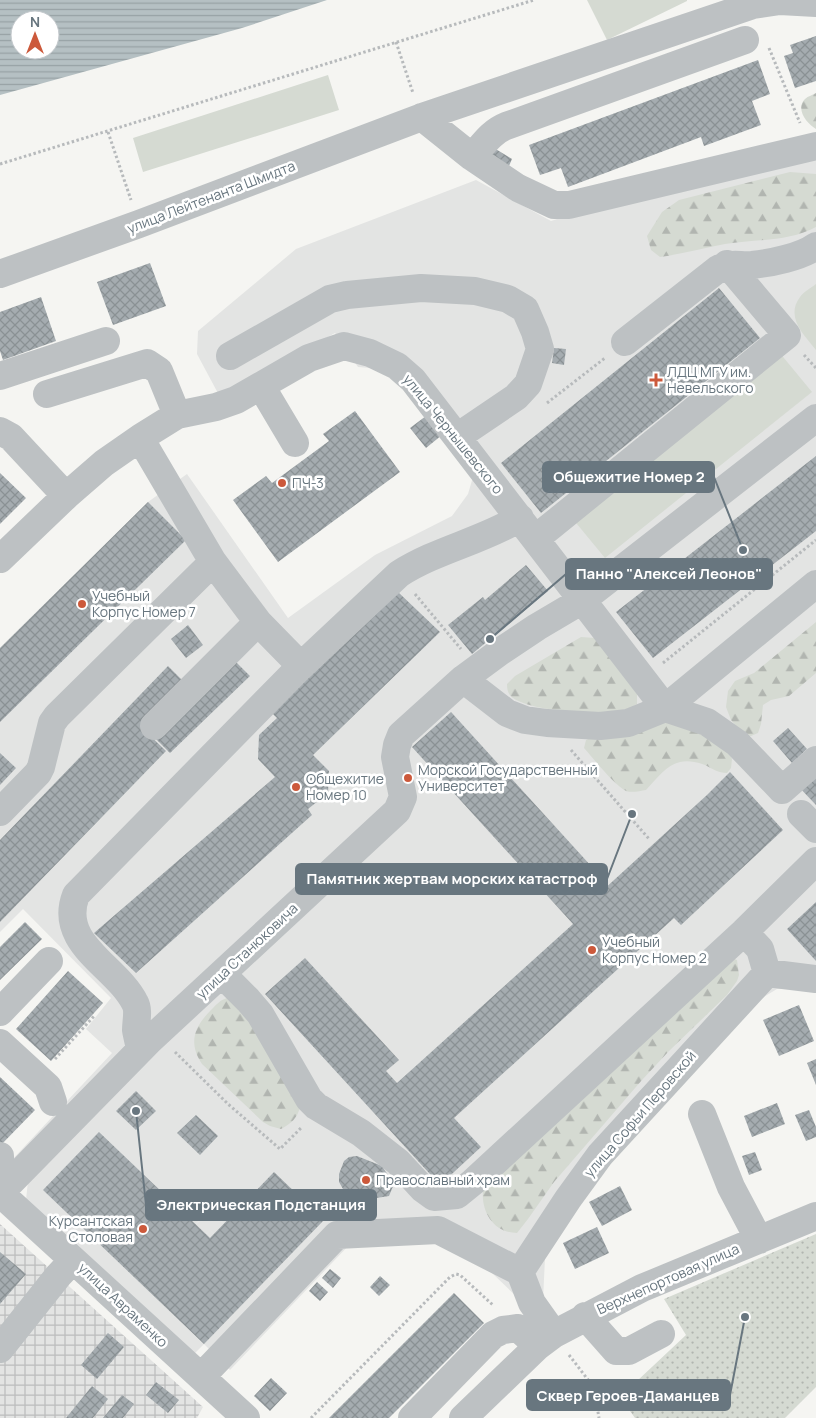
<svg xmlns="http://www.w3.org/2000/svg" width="816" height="1418" font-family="Manrope,sans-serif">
  <defs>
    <pattern id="industrial-grid" width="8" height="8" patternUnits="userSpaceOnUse" patternTransform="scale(1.25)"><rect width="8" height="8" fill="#e3e4e3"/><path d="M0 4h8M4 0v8" fill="none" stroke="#bcbdbd"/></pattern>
    <pattern id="green-dots" width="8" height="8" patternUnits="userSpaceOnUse" patternTransform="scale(1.25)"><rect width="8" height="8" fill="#d5dad2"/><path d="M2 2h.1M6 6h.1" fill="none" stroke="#b1b5b0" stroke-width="1.8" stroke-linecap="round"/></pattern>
    <pattern id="forest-firs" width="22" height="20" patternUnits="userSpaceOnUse" patternTransform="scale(1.25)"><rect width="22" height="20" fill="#d5dad2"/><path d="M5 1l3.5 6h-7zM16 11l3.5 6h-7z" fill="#b1b5b0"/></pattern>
    <pattern id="water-rules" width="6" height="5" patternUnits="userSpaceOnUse" patternTransform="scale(1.25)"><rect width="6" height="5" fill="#b5c0c3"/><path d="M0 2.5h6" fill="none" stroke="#97a1a4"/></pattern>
    <pattern id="building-cross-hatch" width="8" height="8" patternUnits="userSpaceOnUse" patternTransform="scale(1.25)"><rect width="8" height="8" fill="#a5acb0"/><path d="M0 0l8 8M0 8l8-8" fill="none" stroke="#8a9194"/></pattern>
  </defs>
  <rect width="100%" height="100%" fill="#f5f5f2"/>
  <path fill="#e3e4e3" d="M816 134V989H777L749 1006 593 1180 545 1258 543 1300H520L464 1246 438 1240 351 1243 230 1370 204 1344 191 1357 26 1200 28 1181 10 1162 112 1053 86 1029 111 998 23 909 0 932V648L148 502 187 474 288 618 375 555 452 516 468 494 473 477 406 388 383 369 358 367 335 333 220 397 197 354 198 331 296 249 476 180 551 221Z"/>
  <path fill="url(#industrial-grid)" d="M0 1224 203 1407 197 1418H0Z"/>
  <path fill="url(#green-dots)" d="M816 1234V1387L785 1418H635L620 1397 686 1335 664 1299Z"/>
  <path fill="url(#forest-firs)" d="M816 93V129C807 124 795 109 805 99 808 96 813 95 816 93Z
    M790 172 816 174V227C789 242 754 239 725 244 703 248 682 254 660 257L651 250 647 236 662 212 679 200Z
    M816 622V673L789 696 771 700 763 705 761 724 758 733 751 736 744 735 731 720 726 707 728 691 735 681 754 673Z
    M581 637 595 638 637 694V704C633 706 630 708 627 709 602 716 533 712 513 698 508 694 507 690 507 684L515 676Z
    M663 718 689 725 729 750 732 759 731 768 727 773C718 773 713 769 705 765 674 753 664 771 646 790 640 791 632 793 626 791 614 785 594 759 584 748L586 740 592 737Z
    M732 958 737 960 739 975 737 981 727 995 669 1051 642 1080 554 1182 528 1219 517 1233C494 1233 481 1212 483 1191Z
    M227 998 241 1008 300 1107C298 1117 291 1124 281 1129L270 1126 263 1122 202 1064C188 1043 194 1027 211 1010 216 1005 220 1000 227 998Z"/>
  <path fill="#d5dad2" d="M587 0H687V1L607 40Z
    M328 75 339 110 143 172 133 138Z
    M816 284V350C804 335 785 317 800 297 803 292 811 288 816 284Z
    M779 352 812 392 605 558 572 518Z"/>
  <path fill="url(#water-rules)" fill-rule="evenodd" d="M0 0H327L242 28 0 95ZM20 20H50V50H20Z"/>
  <path fill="url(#building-cross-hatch)" d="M816 36V81L795 88 784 56 793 53 790 45Z
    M758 60 770 94 752 101 761 125 704 146 701 137 568 187 561 168 540 175 529 145Z
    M494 148 512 159 509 166 490 155Z
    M150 263 166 306 113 325 97 282Z
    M719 288 760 338 541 513 501 463Z
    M41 297 56 341 3 360 0 351V312Z
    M554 348 566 349 564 365 552 363Z
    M355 411 400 472 278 562 233 500 266 476 272 483 329 441 323 434Z
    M426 416 442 435 426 448 410 428Z
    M816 456V531L653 658 616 612Z
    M0 473 26 498 0 524Z
    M148 502 186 540 0 722V648Z
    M526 565 548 591 472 654 448 625 483 597 485 600Z
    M398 592 440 632 313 755 329 771 328 793 308 809 312 815 136 973 94 933 275 777 258 759 259 735 277 718 272 713Z
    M188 625 203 645 186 658 171 639Z
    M236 662 250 676 170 753 156 739Z
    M168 666 183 681 140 726 166 751 0 922V840Z
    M451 712 592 867 585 873 602 891 707 795 730 772 783 830 681 925 674 918 454 1118 481 1147 440 1185 265 994 305 958 399 1060 386 1071 397 1083 573 924 412 747Z
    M788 728 807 749 792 763 773 741Z
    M0 753 16 768 0 785Z
    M816 769V805L798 786Z
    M816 902V961L787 929Z
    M25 922 42 939 0 980V947Z
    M68 971 103 1003 51 1061 16 1029Z
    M799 1005 814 1041 779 1056 763 1020Z
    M816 1059V1085L807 1063Z
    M0 1077 35 1110 0 1146Z
    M136 1091 156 1111 136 1130 116 1111Z
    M777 1103 785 1124 752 1137 744 1116Z
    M809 1110 816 1127V1137L806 1141 795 1115Z
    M196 1115 218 1136 200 1155 177 1133Z
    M99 1132 210 1238 274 1172 324 1220 204 1344 43 1190Z
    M755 1152 762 1170 749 1175 742 1156Z
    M357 1156 382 1166 394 1184 389 1196 370 1199 343 1189 339 1182V1174L344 1161 349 1157Z
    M620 1186 632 1210 602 1226 589 1202Z
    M597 1227 609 1253 575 1269 563 1243Z
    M0 1252 26 1274 0 1304Z
    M330 1269 341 1278 333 1288 322 1278Z
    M380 1276 390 1285 379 1296 370 1287Z
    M317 1282 328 1292 320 1301 309 1291Z
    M454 1293 484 1323 389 1418H329Z
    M108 1333 124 1347 97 1379 81 1365Z
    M271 1378 287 1393 270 1411 254 1396Z
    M156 1382 179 1400 168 1413 146 1395Z
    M92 1386 108 1399 93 1418H66Z
    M122 1395 134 1404 123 1418H103Z"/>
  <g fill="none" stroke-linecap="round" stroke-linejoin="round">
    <path stroke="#b7babc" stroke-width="3" stroke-dasharray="2.5 2.5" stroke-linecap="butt" d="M396 42 413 93
      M769 48 800 123
      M108 132 131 200
      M0 164 534 0
      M804 355 816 368
      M547 403 605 358
      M415 594 461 649
      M663 663 816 540
      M571 750 650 840
      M175 1052 228 1104 280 1149 302 1127
      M55 1059 95 1015
      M569 1355 589 1381 595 1394 599 1418
      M311 1418 450 1277 456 1274 460 1275 494 1306"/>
    <path stroke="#bdc1c3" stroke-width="28" d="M422 117 472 157 518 188 554 205H569L816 146
      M472 157C483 145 491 132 506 126L745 40
      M0 274 139 224 422 117 753 5 780 1 816 3
      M625 342 718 269C731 262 739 266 752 265 771 263 801 257 816 246
      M230 356 330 299 347 295 421 288 475 291 508 299 525 309 535 332 540 349 528 384 516 397 457 437
      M0 376 106 341
      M261 386 295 443
      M47 394 147 363 159 371 177 415
      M0 431 11 437 66 496
      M535 539 787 335 727 264
      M0 559 66 496 104 463 140 438 177 415 216 407 236 400 309 358 344 346 370 353 397 366 413 380 665 708
      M213 562 258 622 301 666
      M463 679 501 651 537 627 581 601 816 418
      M665 708 707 722 737 743 782 790 816 760
      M154 726 258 622
      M0 812 38 773 41 767 52 723 57 716 213 562 140 438
      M801 814 816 829
      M744 932 760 949 767 973
      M222 974 248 1000 260 1014 309 1099 316 1106 361 1133 398 1162 423 1189 434 1197 457 1195 473 1182 744 932 816 861
      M0 1012 49 961
      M0 1043 48 1087 53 1102
      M140 1049C139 1043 137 1036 136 1030 136 1022 139 1010 135 1003 117 966 57 944 76 895L301 666 399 574C436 550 482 541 520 518
      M702 1114 731 1187 759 1240
      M0 1156V1193
      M0 1193 150 1040 397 811 403 797 395 757 397 745 401 735 463 679 507 713 525 720 547 723 600 726 628 723 665 708 816 584
      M0 1193 246 1418
      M585 1316 616 1351H629L661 1334
      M554 1334 532 1303 520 1272 568 1199 600 1155 767 973 816 979
      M0 1349 58 1276 73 1260
      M201 1377 337 1235 438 1230 520 1272
      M412 1418 493 1335 503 1330 518 1328 538 1346
      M463 1418 538 1346 554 1334 642 1288 816 1216"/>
  </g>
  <g fill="#cc593b" stroke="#fff" stroke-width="2">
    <path d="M653.5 372.5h5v5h5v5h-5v5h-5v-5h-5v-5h5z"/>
    <circle cx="282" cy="483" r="5"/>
    <circle cx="82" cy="604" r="5"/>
    <circle cx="408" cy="778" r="5"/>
    <circle cx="296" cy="787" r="5"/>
    <circle cx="592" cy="950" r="5"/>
    <circle cx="366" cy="1180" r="5"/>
    <circle cx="143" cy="1229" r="5"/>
  </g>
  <g text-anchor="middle" stroke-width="5" stroke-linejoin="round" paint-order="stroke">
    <g font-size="14" fill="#68767f" stroke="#fff">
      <text transform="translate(211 197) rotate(-21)" y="5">улица Лейтенанта Шмидта</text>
      <text transform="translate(453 434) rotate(51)" y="5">улица Чернышевского</text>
      <text transform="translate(247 951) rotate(-43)" y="5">улица Станюковича</text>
      <text transform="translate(640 1114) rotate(-49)" y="5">улица Софьи Перовской</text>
      <text transform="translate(668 1279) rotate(-24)" y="5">Верхнепортовая улица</text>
      <text transform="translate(123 1305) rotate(43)" y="5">улица Авраменко</text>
    </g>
    <g font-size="14" fill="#68767f" stroke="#fff" text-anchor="start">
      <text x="667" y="377">ЛДЦ МГУ им.<tspan x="667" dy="16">Невельского</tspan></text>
      <text x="292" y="488">ПЧ-3</text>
      <text x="92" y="601">Учебный<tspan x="92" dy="16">Корпус Номер 7</tspan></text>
      <text x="418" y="775">Морской Государственный<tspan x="418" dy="16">Университет</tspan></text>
      <text x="306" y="784">Общежитие<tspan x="306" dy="16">Номер 10</tspan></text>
      <text x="602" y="947">Учебный<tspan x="602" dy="16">Корпус Номер 2</tspan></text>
      <text x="376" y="1185">Православный храм</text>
      <text x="133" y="1226" text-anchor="end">Курсантская<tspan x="133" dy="16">Столовая</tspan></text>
    </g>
  </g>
  <path fill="none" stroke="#68767f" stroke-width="2" d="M743 550L714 477M490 639L566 574M632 814L607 879M136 1111L146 1205M745 1317L730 1395"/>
  <g fill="#68767f" stroke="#fff" stroke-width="2">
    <circle cx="743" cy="550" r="5"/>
    <circle cx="490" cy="639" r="5"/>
    <circle cx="632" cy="814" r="5"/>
    <circle cx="136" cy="1111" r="5"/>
    <circle cx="745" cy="1317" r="5"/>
  </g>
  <g fill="#68767f" stroke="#68767f" stroke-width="2">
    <rect x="543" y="462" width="171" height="30" rx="5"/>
    <rect x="566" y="559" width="206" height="30" rx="5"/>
    <rect x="296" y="864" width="311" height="30" rx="5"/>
    <rect x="146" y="1190" width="230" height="30" rx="5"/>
    <rect x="527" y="1380" width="203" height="30" rx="5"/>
  </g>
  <g font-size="15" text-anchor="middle" font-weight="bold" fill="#fff">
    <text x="629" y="482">Общежитие Номер 2</text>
    <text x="669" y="579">Панно "Алексей Леонов"</text>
    <text x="452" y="884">Памятник жертвам морских катастроф</text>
    <text x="261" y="1210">Электрическая Подстанция</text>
    <text x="628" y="1401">Сквер Героев-Даманцев</text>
  </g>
  <g transform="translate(35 35)"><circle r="24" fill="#ffffff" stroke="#c3c8cc"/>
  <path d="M0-4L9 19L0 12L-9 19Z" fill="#cc593b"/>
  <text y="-8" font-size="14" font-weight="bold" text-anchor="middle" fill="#68767f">N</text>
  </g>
</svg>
